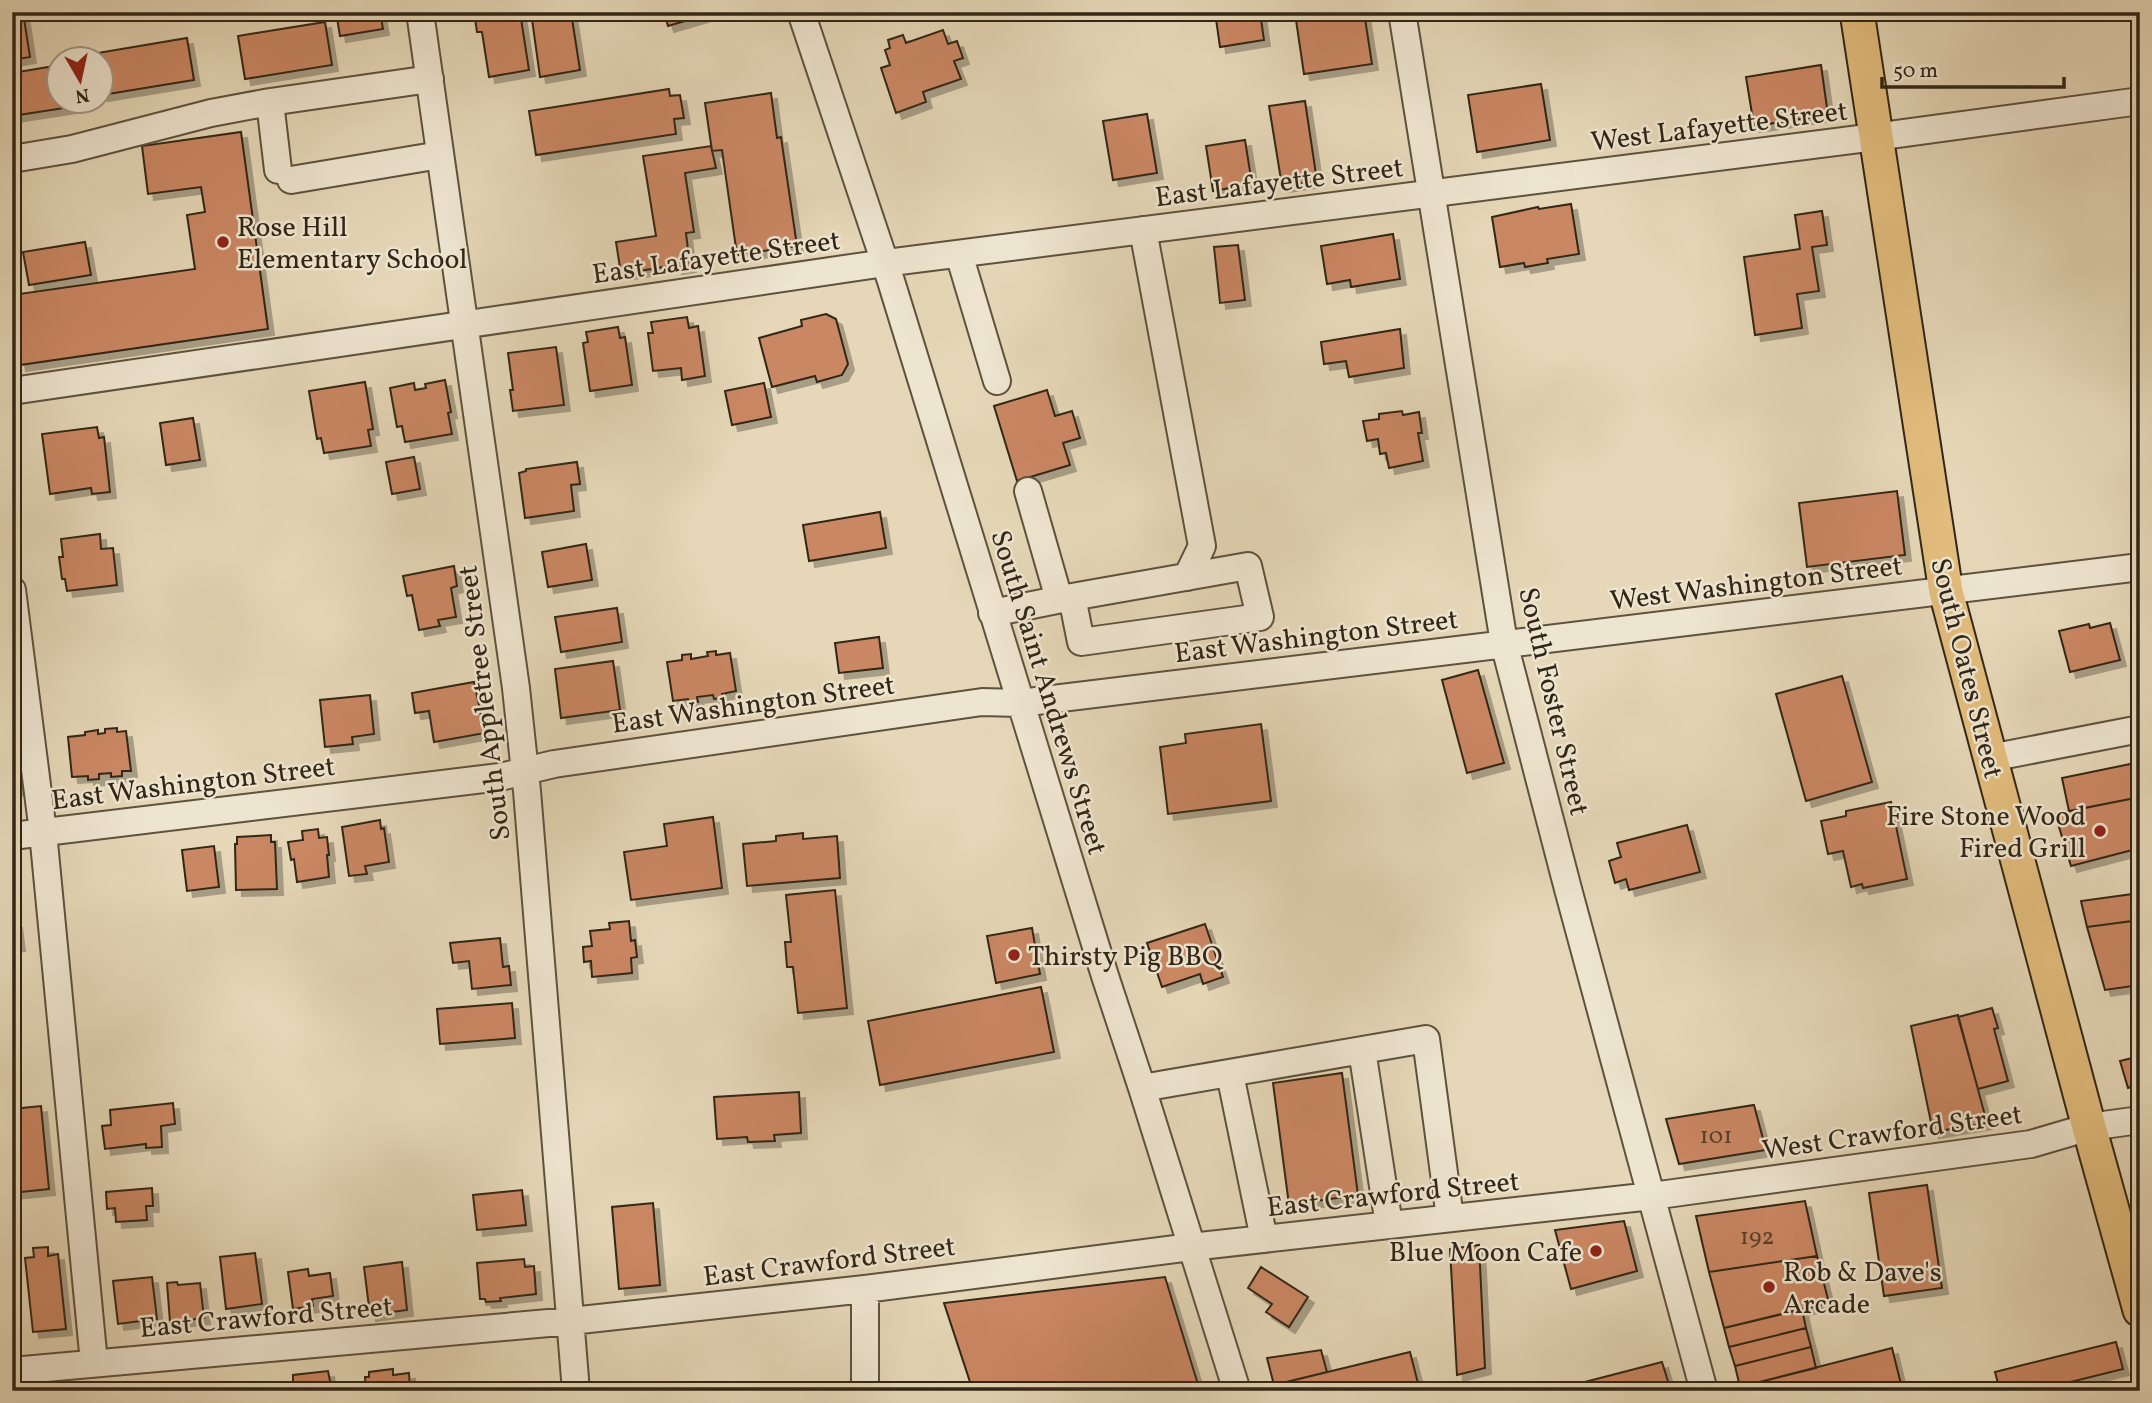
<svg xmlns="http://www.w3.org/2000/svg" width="2152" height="1403" font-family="Vollkorn,serif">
  <defs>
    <filter id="shadow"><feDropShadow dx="6" dy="6" stdDeviation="0" flood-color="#0004"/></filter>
  </defs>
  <rect width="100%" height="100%" fill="#e5d7b7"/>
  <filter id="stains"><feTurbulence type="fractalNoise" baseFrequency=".00286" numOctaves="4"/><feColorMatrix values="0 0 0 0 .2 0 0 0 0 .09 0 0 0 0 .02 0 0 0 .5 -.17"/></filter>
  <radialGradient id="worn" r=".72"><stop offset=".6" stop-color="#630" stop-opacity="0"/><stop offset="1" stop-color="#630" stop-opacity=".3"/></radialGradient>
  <path fill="#ca8763" stroke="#312616" stroke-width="2" filter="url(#shadow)" d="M12 12H23L30 57 12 60Z
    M336 12H380L383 29 340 36Z
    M474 12H520L529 70 489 77 482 32H477Z
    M531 12H571L580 70 540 77Z
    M664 12H716L668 26Z
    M1215 12H1260L1264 40 1220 47Z
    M1342 12H1364L1372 64 1304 74 1296 20Z
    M325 22 332 65 245 79 238 36Z
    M943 30 948 44 957 41 963 58 954 61 961 79 923 92 926 102 896 113 881 68 890 65 885 50 890 48 888 40 903 35 906 43Z
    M187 38 194 80 102 95V60H68V58Z
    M60 65V102H70L71 107 12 116V73Z
    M1821 65 1828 115 1754 126 1746 77Z
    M1541 84 1550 140 1477 152 1468 95Z
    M669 89 670 96 680 95 684 118 674 119 676 134 536 155 529 111Z
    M771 93 777 138 781 137 797 246 737 255 722 150 712 151 705 103Z
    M1305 101 1317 181 1282 186 1269 106Z
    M1147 114 1157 173 1113 180 1103 121Z
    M241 132 268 329 20 365 12 311V295L195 269 187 215 205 212 201 187 148 194 142 146Z
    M1245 140 1252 184 1213 191 1206 146Z
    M711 146 716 168 685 173 694 232 686 233 690 266 676 268V265L621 274 616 242 656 236 643 156Z
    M1571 204 1579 254 1547 259 1548 263 1525 267 1524 263 1500 267 1492 217 1538 207 1539 209Z
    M1822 211 1827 245 1812 247 1819 291 1797 294 1802 328 1755 335 1744 257 1800 249 1795 215Z
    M1393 234 1400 279 1351 287 1350 280 1327 284 1321 246Z
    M85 242 91 275 29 285 23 252Z
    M1238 245 1245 300 1220 303 1214 247Z
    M826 314 836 319 848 364 842 375 817 382 815 376 772 387 759 338 802 326 801 320Z
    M687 317 689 328 698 326 705 376 682 380 681 368 653 371 648 333H653L651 322Z
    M618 327 620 338 625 337 632 385 590 391 583 343 588 342 586 332Z
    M1400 329 1404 368 1349 377 1346 361 1324 364 1321 342Z
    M556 347 564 405 513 411 510 390H513L508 353Z
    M445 380 451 412 448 413 452 434 405 442 402 426 397 427 390 388 414 383 415 390 426 388 425 384Z
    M365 382 373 429 368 430 371 446 324 453 321 438 317 439 309 391Z
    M764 383 771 417 732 425 725 391Z
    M1047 390 1055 416 1072 411 1080 438 1063 443 1070 465 1017 481 994 406Z
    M1402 411 1403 415 1419 412 1422 433H1418L1423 461 1389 468 1386 453 1380 454 1378 439 1367 441 1363 421 1379 419V414Z
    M193 418 200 460 166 465 160 423Z
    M97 427 99 438 104 437 110 492 92 494 91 488 50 494 42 434Z
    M414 457 420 489 392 494 386 462Z
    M577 462 580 484 571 485 574 511 525 518 519 473 526 471V469Z
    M1897 491 1905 555 1807 567 1799 503Z
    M880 512 886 548 809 561 803 525Z
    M100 534 101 549 113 548 117 585 67 591 65 579H62L59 557H63L61 539Z
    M586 544 592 580 548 587 542 552Z
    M454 566 457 586 451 588 456 617 438 620 440 626 419 630 412 595 407 596 403 576Z
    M617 608 622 642 561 652 555 617Z
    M2110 623 2120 660 2070 672 2059 631 2089 624 2090 628Z
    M879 637 883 668 839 673 835 643Z
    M716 651V655L730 653 736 691 722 694V698L714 699 713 695 697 697 698 702 689 703 688 699 673 701 667 662 682 660V655L691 654V659L708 656 707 652Z
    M613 661 620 710 561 718 555 669Z
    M1478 670 1504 763 1467 773 1442 680Z
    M1842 676 1872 782 1806 801 1776 694Z
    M474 682 485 733 434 742 429 711 415 713 412 693Z
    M370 695 374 734 352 737 353 744 325 747 320 700Z
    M1261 724 1271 801 1168 814 1160 747 1186 743 1185 734Z
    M117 728V732L126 731 131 771H122V776L111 777V773L99 774V779L88 780V776L72 777 68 737 85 735V732L98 730V734L105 733V729Z
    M12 749 18 789 12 790Z
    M2140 762V797L2069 811 2062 778Z
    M2140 797V848L2071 866 2055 814Z
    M1891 802 1907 879 1863 888 1862 884 1851 887 1843 851 1828 854 1821 821 1846 816V811Z
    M713 817 722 888 631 900 624 852 667 846 664 824Z
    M380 820 381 829 384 828 389 862 365 866 367 874 349 876 342 827Z
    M1687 825 1700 872 1629 890 1626 879 1615 883 1609 861 1621 857 1617 843Z
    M318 829 319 838 327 837 329 855H327L329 877 297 882 294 859 291 860 288 842 303 840 302 831Z
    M803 833V839L837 836 840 878 747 886 743 844 776 841V836Z
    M271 835V842H275L277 889 236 890 235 844H237V837Z
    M214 846 219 887 187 891 182 850Z
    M835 890 847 1008 798 1013 793 967H787L785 942H791L786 895Z
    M2140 893V920L2087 927 2081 901Z
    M2140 920V985L2105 990 2087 927Z
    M629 921 631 941 635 940 637 957 631 958 632 973 592 977 591 961 584 962 583 947 592 946 590 931 610 929 609 923Z
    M12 922H16L19 945 12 946Z
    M1205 924 1223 977 1203 984 1200 974 1162 987 1147 943Z
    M1032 928 1040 974 996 983 987 936Z
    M500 938 503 967 509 966 511 985 472 989 469 961 453 963 450 943Z
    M1041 987 1054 1052 880 1085 868 1021Z
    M2140 993V1026L2131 996Z
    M512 1003 515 1038 440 1044 437 1009Z
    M1992 1008 1998 1028 1994 1029 2008 1081 1978 1089 1958 1017Z
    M1958 1015 1987 1123 1933 1132 1911 1026Z
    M2140 1056V1084L2128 1088 2120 1061Z
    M1342 1073 1358 1195 1289 1205 1273 1083Z
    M799 1092 801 1133 774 1135 775 1141 748 1142 747 1137 717 1139 714 1097Z
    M173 1103 175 1124 161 1126 162 1147 146 1148V1144L105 1149 102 1126 111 1125 110 1110Z
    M1754 1105 1766 1150 1679 1164 1666 1119Z
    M41 1106 49 1189 12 1193V1109Z
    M1927 1185 1942 1288 1884 1296 1869 1193Z
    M152 1188 153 1206H146L147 1220 116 1222 115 1208 107 1209 106 1192Z
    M522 1190 526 1225 477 1230 473 1195Z
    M1805 1201 1817 1256 1709 1272 1696 1216Z
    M653 1203 660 1285 619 1289 612 1207Z
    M1624 1221 1637 1271 1571 1289 1555 1230Z
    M1479 1245 1485 1368 1457 1375 1450 1249Z
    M48 1247V1256L58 1254 66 1329 33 1332 25 1258 34 1257 33 1248Z
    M255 1253 262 1304 226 1309 220 1257Z
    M1817 1256 1829 1303 1724 1328 1709 1272Z
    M524 1259 525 1267 534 1266 536 1294 500 1298 501 1301 486 1302 485 1299H480L477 1263Z
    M402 1262 407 1310 370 1315 364 1267Z
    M1261 1267 1308 1297 1289 1327 1266 1312 1272 1304 1248 1288Z
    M308 1269 309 1276 330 1273 333 1296 312 1299 313 1306 293 1309 288 1272Z
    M152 1277 157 1319 118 1324 113 1281Z
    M1165 1277 1200 1391H973L944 1303Z
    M177 1282 178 1285 200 1283 204 1318 170 1322 167 1283Z
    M1802 1309 1806 1328 1729 1347 1724 1328Z
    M1806 1328 1811 1347 1735 1366 1729 1347Z
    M2116 1342 2123 1369 2034 1391H2000L1995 1372Z
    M1811 1347 1816 1368 1740 1387 1735 1366Z
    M1892 1348 1901 1384 1875 1391H1741L1740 1387Z
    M1321 1350 1327 1372 1274 1385 1267 1358Z
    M1410 1352 1420 1391H1275L1274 1385Z
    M1662 1362 1671 1391H1550Z
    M393 1369V1375L409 1373 410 1391H366L365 1377H369V1372Z
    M328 1371 332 1391H293V1375Z
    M1909 1382 1911 1391H1875L1901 1384Z"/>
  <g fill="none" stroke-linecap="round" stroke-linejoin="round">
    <defs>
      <path id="minor" d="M420 12 516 688 527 791 576 1391
        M801 12 891 281 1105 976 1142 1088 1237 1391
        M1402 12 1504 643 1568 889 1704 1391
        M12 159 72 149 211 113 270 102
        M278 170 270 102 430 79
        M291 180 440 155
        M1143 230 1202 546 1187 577
        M959 254 997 381
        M12 391 885 263 1875 137 2140 101
        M1028 491 1059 599
        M12 590 43 832 94 1363
        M992 613 1072 597 1081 642 1260 617 1248 566 1072 597
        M1990 758 2140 729
        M12 836 500 777 554 764 982 702 1020 703 2140 567
        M1362 1050 1389 1225
        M1230 1074 1264 1239
        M1142 1088 1426 1039 1450 1218
        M12 1371 571 1321 865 1289 1191 1247 1652 1196 2031 1144 2089 1127 2140 1120
        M865 1391V1289"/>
      <path id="major" d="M1857 12 1946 592 2089 1127 2140 1310"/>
    </defs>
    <use href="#minor" stroke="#5e523e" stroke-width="30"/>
    <use href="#major" stroke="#312616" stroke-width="37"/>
    <use href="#minor" stroke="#eee5d0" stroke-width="26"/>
    <use href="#major" stroke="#e2bc7c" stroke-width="33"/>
  </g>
  <g fill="#8f2418" stroke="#eee5d0" stroke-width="2.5">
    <circle cx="223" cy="242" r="7"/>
    <circle cx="2100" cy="831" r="7"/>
    <circle cx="1014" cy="955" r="7"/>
    <circle cx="1596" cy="1251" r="7"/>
    <circle cx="1769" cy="1287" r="7"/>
  </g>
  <g text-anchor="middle" stroke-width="5" stroke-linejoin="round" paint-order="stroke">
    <g font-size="24" fill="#573e29">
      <text x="1716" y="1143">101</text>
      <text x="1757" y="1244">192</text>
    </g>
    <g font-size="28" fill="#312616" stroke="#eee5d0">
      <text transform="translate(1719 125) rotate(-7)" y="10">West Lafayette Street</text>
      <text transform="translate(1279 181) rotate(-7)" y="10">East Lafayette Street</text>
      <text transform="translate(716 256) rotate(-8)" y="10">East Lafayette Street</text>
      <text transform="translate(1756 582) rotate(-7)" y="10">West Washington Street</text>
      <text transform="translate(1316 635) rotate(-7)" y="10">East Washington Street</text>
      <text transform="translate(1968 668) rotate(76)" y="10">South Oates Street</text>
      <text transform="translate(1050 692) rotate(73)" y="10">South Saint Andrews Street</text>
      <text transform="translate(1555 701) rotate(77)" y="10">South Foster Street</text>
      <text transform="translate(483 703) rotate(-97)" y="10">South Appletree Street</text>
      <text transform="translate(753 703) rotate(-8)" y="10">East Washington Street</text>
      <text transform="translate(193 782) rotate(-7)" y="10">East Washington Street</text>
      <text transform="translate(1892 1131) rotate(-8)" y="10">West Crawford Street</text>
      <text transform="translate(1393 1193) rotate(-6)" y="10">East Crawford Street</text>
      <text transform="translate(829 1260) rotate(-7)" y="10">East Crawford Street</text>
      <text transform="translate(266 1316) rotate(-5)" y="10">East Crawford Street</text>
    </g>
    <g font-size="28" fill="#312616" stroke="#eee5d0" text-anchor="start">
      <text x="237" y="236">Rose Hill<tspan x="237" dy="32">Elementary School</tspan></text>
      <text x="2086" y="825" text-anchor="end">Fire Stone Wood<tspan x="2086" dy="32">Fired Grill</tspan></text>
      <text x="1028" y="965">Thirsty Pig BBQ</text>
      <text x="1582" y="1261" text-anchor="end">Blue Moon Cafe</text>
      <text x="1783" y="1281">Rob &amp; Dave's<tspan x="1783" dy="32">Arcade</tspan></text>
    </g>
  </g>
  <rect width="2152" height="1403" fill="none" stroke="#e5d7b7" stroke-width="42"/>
  <rect x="14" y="14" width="2124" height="1375" fill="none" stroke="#312616" stroke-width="3.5"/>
  <rect x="21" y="21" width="2110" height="1361" fill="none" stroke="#312616" stroke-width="2"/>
  <g transform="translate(80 80) rotate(171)"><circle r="33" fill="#eee5d0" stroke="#a29986" stroke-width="2"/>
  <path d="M0-5L12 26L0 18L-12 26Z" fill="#8f2418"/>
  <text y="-10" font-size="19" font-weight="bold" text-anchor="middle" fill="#312616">N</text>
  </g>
  <path d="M1882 77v10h182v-10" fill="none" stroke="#312616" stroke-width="3.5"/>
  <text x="1893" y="77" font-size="21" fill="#312616" stroke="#eee5d0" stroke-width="5" paint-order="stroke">50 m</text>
  <rect width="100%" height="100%" filter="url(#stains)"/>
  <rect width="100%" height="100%" fill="url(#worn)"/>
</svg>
